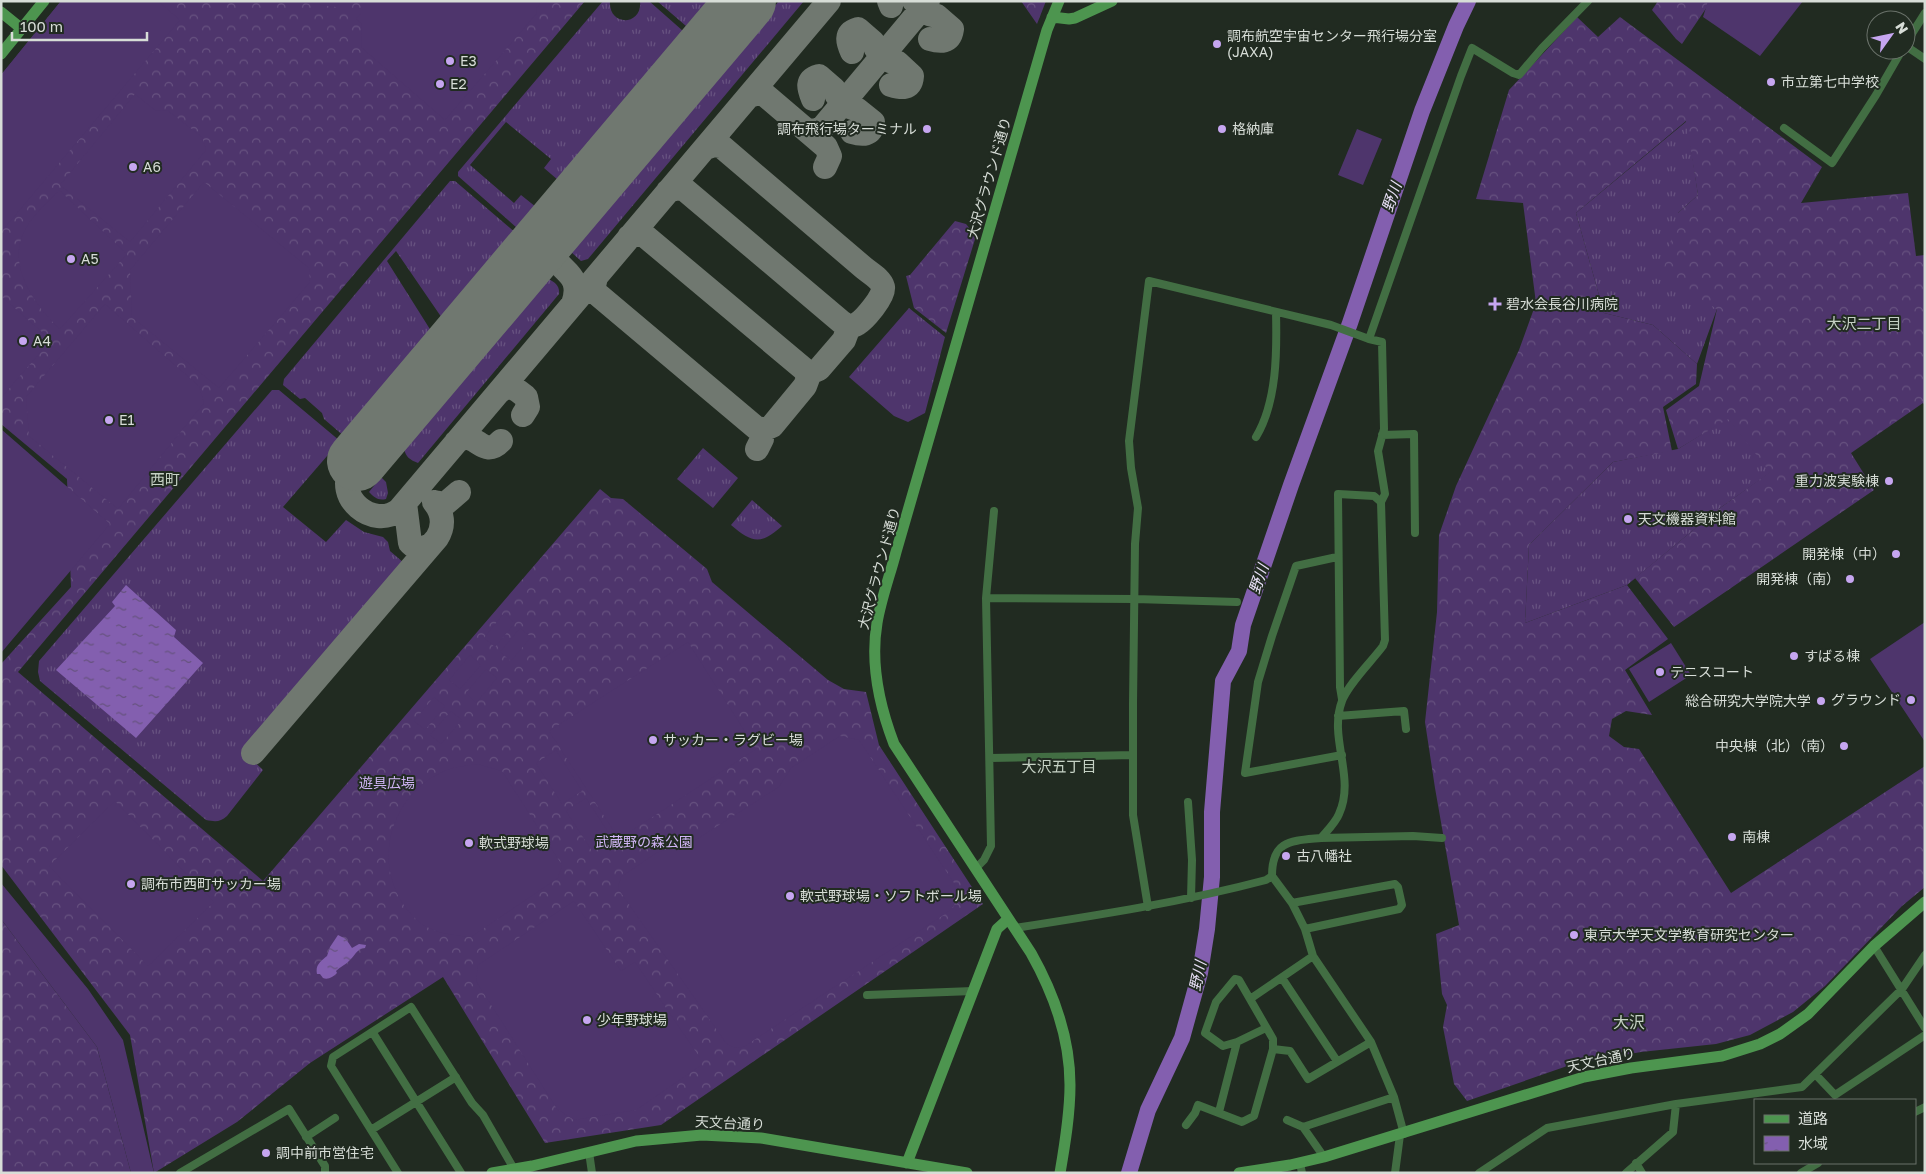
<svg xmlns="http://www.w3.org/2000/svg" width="1926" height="1174" font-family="'Golos Text','Noto Sans JP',sans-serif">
  <defs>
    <pattern id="grass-tufts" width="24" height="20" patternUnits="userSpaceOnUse" patternTransform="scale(1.25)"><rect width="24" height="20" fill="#4e356c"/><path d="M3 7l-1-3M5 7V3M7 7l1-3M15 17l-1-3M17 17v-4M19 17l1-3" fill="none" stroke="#675280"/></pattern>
    <pattern id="forest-crowns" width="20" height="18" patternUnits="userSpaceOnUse" patternTransform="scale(1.25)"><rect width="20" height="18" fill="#4e356c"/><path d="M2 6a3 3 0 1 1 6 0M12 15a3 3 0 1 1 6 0" fill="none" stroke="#675280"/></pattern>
    <pattern id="water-ripples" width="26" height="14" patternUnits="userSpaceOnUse" patternTransform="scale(1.25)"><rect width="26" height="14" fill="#835faf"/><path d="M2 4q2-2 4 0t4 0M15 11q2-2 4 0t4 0" fill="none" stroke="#65527d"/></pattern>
  </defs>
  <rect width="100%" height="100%" fill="#212b21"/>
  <path fill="url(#grass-tufts)" d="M603 1H610C608 27 643 26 640 1H649L683 31 558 180 544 168 551 159 506 122 470 165 514 203 521 195 536 207 517 228 458 176V172Z
    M657 1H708L686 26Z
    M779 1H804L588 259 581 261 571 252 573 245Z
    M1687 121 1698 195 1678 213 1717 309 1697 364 1653 325 1604 313 1576 213Z
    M450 181H455L517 234 444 321 396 251 387 261 433 334 345 437 324 419 322 413 305 398 300 399 283 385 284 379Z
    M548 279C555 282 560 286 559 294L418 463C410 460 406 457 404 449L544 280Z
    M909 308 945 337 925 413 908 422 894 416 849 377Z
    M272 390H279L340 441 283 507 326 542 346 520 364 532 383 537 388 542 390 551 404 563 244 752 263 770 227 816C220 822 216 822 206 820L40 681 38 672 39 661Z
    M1728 418 1771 472 1720 508 1627 585 1525 623 1529 545 1613 462 1678 449Z
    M703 448 738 478 713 508 677 479Z
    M381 477 386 482 388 493 386 499C378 501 374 497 369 492Z
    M752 500 782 526C761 545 752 543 731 525Z"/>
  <path fill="url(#forest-crowns)" d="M61 1H585L18 672 263 881 600 489 611 498 623 499 707 569 712 582 828 680 844 689 866 692 879 745 983 904 661 1125 545 1143 443 977 310 1063 237 1122 154 1173 130 1035 1 865V664L71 587 67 479 1 424V75Z
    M1021 1H1046L1037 24Z
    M1658 1H1711L1682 44 1676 39 1652 10Z
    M1577 17 1598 37 1620 17 1822 167 1801 203 1908 193 1916 256 1925 255V405L1923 403 1851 453 1874 490 1674 627 1635 578 1720 508 1770 472 1728 419 1678 449 1666 410 1699 386 1717 309 1662 275 1678 213 1698 195 1686 121 1576 213 1604 313 1653 325 1697 364 1696 384 1663 407 1672 451 1613 462 1529 545 1525 623 1627 585 1668 639 1625 670 1652 715 1626 711 1612 719 1609 736 1624 747 1639 749 1731 893 1925 766V887L1902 906 1825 986 1793 1012 1750 1035 1716 1044 1641 1052 1573 1064 1467 1101 1454 1084 1443 1027 1447 1005 1442 994 1436 934 1459 925 1435 788 1425 722 1437 612 1439 535 1456 486 1519 350 1536 303 1523 203 1476 199 1509 90Z
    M955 221 966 224 976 236 946 333 914 308 906 276 910 275Z
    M1 919 97 1047 131 1173H1Z"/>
  <path fill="#4e356c" d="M61 1H158L180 20 1 232V75Z
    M289 1H341L336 7Z
    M363 1H542L536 9 537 13 445 120 362 48 361 23 356 19 361 13V4Z
    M1708 1H1803L1760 56 1703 17Z
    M135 94 156 111 167 110 202 137 206 150 130 242 60 185Z
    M1357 129 1382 139 1363 185 1338 175Z
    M204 182 309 268 310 282 219 388 132 317 130 270Z
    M59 190 127 254 60 329C34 305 5 264 26 228 34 214 48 202 59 190Z
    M1 296 44 334V348L1 398Z
    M105 304 199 386 204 403 118 509 29 436 26 397Z
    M1 429 110 524 1 653Z
    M504 613 515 623 495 647 484 638Z
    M1925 622V742L1870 659Z
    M520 628 531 637 511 661 500 652Z
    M688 642 756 749 619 839 549 731Z
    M1671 643 1691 675 1649 702 1629 669Z
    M470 655 481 665 460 689 449 680Z
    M486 669 497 678 476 703 466 693Z
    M434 697 445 706 425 730 414 721Z
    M451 711 462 720 441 744 430 735Z
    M840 736 859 740 954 883C958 898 958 905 945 914L745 1046C737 1049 733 1048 726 1043L619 890 618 887 621 877 656 853 697 839 779 787 791 768Z
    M556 750 582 791 562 804 536 763Z
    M477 764 502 771 562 865 558 878 471 937C452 935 431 933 417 920 370 877 384 801 440 773 452 767 464 766 477 764Z
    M586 798 612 838 592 851 566 811Z
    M115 801 214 902 148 966 49 866Z
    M1 883 88 989 123 1040 154 1173H131L97 1047 1 919Z
    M574 901 621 971 635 962 700 1058V1066L636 1110 574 1120 557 1109 476 981 478 965Z"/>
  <path fill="url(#water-ripples)" d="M126 585 176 630 174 637 203 663 136 738 56 670 115 606 112 602Z
    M338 935 346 939 352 948 359 944 366 945 365 948C356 949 355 956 349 961 345 965 340 967 336 971L337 973C333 977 328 980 323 978L320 974H317C315 965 321 961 327 956L330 947Z"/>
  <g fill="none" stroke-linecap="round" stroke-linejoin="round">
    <path stroke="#835faf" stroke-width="16" d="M1129 1173 1148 1110 1182 1038 1200 973 1207 929 1212 877V812L1223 681 1239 651 1243 625 1291 485 1350 323 1422 111 1456 26 1468 1"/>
    <path stroke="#707870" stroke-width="24" d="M889 1 891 6
      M914 1 924 6 929 14 937 16 952 29C950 43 940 42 930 39
      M852 52C848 43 844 33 858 29L873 42 876 49 885 53 890 61 898 63 912 76C911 90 901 88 891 85
      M749 96 758 93 765 95 826 147 830 156 825 167
      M813 99C809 89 805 80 819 76L834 89 837 96 846 100 850 107 858 110 873 122C872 136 862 135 852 132
      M806 130 816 131 823 127 928 1
      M668 191 678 188 684 189 845 325C850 326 853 327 857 324 864 320 885 296 883 287 881 279 870 273 864 268L721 146 714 145 705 148
      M554 229C540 275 587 263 573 304
      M629 237 638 234 645 236 805 370 808 378 805 386 772 426 765 429H758
      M521 268C531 259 543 258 556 262
      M596 277 594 286 596 293 760 431 762 439 757 449
      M805 370 812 372 819 369 844 340 847 332 843 323
      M499 392C510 383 516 389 526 397L528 407 523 415
      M456 442C476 427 482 461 501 441
      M352 468C333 497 373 530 399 510L829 1
      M434 502 445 504 459 492
      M405 503 410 543 418 550 431 545
      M253 753 437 538C445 525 443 513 434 502"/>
    <path stroke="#707870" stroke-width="60" d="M357 461 746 1"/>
    <path stroke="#426e43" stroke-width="8" d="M1906 43 1925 13
      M1906 46 1925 59
      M1784 128 1832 163 1876 95 1902 50
      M1382 435 1414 434 1415 533
      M1256 437C1277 402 1277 352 1276 312
      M1337 557 1296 566 1272 636 1258 682 1245 773 1342 755
      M986 598 1135 599 1237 602
      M1342 699 1340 687 1338 494 1374 496 1381 502
      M1338 716 1404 711 1406 729
      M990 758 1133 755
      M1188 802 1192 860 1191 898
      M1321 838 1413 836 1442 838
      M975 869 984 860 991 846 986 598 994 511
      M1292 903 1395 884 1398 887 1402 905 1399 909 1305 929
      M1148 907 1133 815V703L1135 544 1138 508 1131 468 1129 441 1149 281 1331 325 1369 339
      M1015 928C1099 915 1183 902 1266 880L1272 876
      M1874 946 1925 1028
      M1282 978 1337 1061
      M867 995 973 991
      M1250 999 1313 956
      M373 1033 461 1173
      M1273 1049 1290 1051 1308 1079 1371 1042
      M1816 1075 1835 1095 1925 1035
      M1219 1112 1237 1042 1266 1028
      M1915 1112 1925 1107
      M1287 1120 1303 1127 1324 1157
      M1186 1125 1195 1113 1198 1105 1242 1122 1254 1116 1273 1049V1039L1239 980 1235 979 1216 1002 1205 1033 1223 1046 1237 1042
      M1303 1127 1394 1097
      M371 1130 456 1077
      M1404 1134 1394 1097 1371 1042 1313 956 1305 929 1292 903 1272 876C1272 840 1291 841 1321 838 1327 831 1336 822 1339 814 1356 777 1328 738 1342 701 1348 684 1372 661 1383 646L1385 640 1381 502 1385 494 1378 451 1384 429 1382 342 1369 339 1461 76 1472 48 1513 73 1519 75 1542 48 1588 1
      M306 1137 335 1118
      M589 1152 592 1173
      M1300 1163 1302 1173
      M1636 1163 1642 1173
      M180 1173 289 1109 325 1166V1173
      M398 1173 331 1066 333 1057 411 1007 472 1103 483 1115 514 1169
      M1395 1173 1400 1135
      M1479 1173 1547 1128 1676 1104 1802 1087 1902 989 1925 955
      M1626 1173 1673 1132 1676 1104
      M1801 1173 1818 1163"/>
    <path stroke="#4d954f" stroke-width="11" d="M1059 1 1047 30 896 552C890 575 881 599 877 623 870 665 879 705 894 744L1031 953C1053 992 1070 1039 1070 1085 1070 1114 1065 1144 1060 1173
      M1 12 22 29
      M1052 17 1069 19 1075 18 1112 1
      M1 54 44 1
      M907 1163 997 929 1008 919
      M492 1173 532 1166 636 1141 702 1135 761 1138 967 1173
      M1239 1173 1290 1165 1324 1157 1584 1077 1631 1068 1722 1056 1760 1044 1780 1034 1808 1014 1874 946 1925 902"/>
  </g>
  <g fill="#c6a6f0" stroke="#212b21" stroke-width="2">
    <circle cx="1217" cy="44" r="5"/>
    <circle cx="450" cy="61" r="5"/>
    <circle cx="1771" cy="82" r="5"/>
    <circle cx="440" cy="84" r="5"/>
    <circle cx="927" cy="129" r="5"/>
    <circle cx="1222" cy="129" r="5"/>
    <circle cx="133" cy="167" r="5"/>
    <circle cx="71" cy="259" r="5"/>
    <path d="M1492.5 296.5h5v5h5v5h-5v5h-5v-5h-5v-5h5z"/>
    <circle cx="23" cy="341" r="5"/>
    <circle cx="109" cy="420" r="5"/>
    <circle cx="1889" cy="481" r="5"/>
    <circle cx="1628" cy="519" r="5"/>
    <circle cx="1896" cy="554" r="5"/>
    <circle cx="1850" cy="579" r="5"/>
    <circle cx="1794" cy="656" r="5"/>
    <circle cx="1660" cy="672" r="5"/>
    <circle cx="1911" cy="700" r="5"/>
    <circle cx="1821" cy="701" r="5"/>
    <circle cx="653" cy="740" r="5"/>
    <circle cx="1844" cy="746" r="5"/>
    <circle cx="1732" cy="837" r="5"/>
    <circle cx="469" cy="843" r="5"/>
    <circle cx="1286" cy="856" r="5"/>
    <circle cx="131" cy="884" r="5"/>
    <circle cx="790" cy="896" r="5"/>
    <circle cx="1574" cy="935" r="5"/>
    <circle cx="587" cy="1020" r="5"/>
    <circle cx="266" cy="1153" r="5"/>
  </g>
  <g text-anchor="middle" stroke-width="4" stroke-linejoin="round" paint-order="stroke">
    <g font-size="14" fill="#d7ddd7" stroke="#212b21" text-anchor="start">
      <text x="1227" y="41">調布航空宇宙センター飛行場分室<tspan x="1227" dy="16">(JAXA)</tspan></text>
      <text x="460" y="66">E3</text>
      <text x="1781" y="87">市立第七中学校</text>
      <text x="450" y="89">E2</text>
      <text x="917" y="134" text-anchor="end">調布飛行場ターミナル</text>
      <text x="1232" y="134">格納庫</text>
      <text x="143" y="172">A6</text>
      <text x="81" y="264">A5</text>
      <text x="1506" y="309">碧水会長谷川病院</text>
      <text x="33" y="346">A4</text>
      <text x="119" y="425">E1</text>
      <text x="1879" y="486" text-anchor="end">重力波実験棟</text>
      <text x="1638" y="524">天文機器資料館</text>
      <text x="1886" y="559" text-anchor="end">開発棟（中）</text>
      <text x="1840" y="584" text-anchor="end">開発棟（南）</text>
      <text x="1804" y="661">すばる棟</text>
      <text x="1670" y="677">テニスコート</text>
      <text x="1901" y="705" text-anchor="end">グラウンド</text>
      <text x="1811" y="706" text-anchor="end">総合研究大学院大学</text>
      <text x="663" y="745">サッカー・ラグビー場</text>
      <text x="1834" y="751" text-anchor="end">中央棟（北）（南）</text>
      <text x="1742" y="842">南棟</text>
      <text x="479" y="848">軟式野球場</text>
      <text x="1296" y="861">古八幡社</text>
      <text x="141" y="889">調布市西町サッカー場</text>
      <text x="800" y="901">軟式野球場・ソフトボール場</text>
      <text x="1584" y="940">東京大学天文学教育研究センター</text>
      <text x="597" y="1025">少年野球場</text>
      <text x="276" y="1158">調中前市営住宅</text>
    </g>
    <g font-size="14" fill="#d7ddd7" stroke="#212b21">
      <text transform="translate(989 178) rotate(-74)" y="5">大沢グラウンド通り</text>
      <text transform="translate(879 568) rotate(-75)" y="5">大沢グラウンド通り</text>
      <text transform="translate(1601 1060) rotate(-12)" y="5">天文台通り</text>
      <text transform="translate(730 1123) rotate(3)" y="5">天文台通り</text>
    </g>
    <g font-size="14" fill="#d0b5f5" stroke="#212b21">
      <text x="387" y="788">遊具広場</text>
      <text x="644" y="847">武蔵野の森公園</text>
    </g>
    <g font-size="15" font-style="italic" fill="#e8e0f6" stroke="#212b21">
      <text transform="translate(1392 197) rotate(-71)" y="5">野川</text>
      <text transform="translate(1259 579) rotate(-71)" y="5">野川</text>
      <text transform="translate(1198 976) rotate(-78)" y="5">野川</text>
    </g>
    <g font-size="15" fill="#c5d1c4" stroke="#212b21">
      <text x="1864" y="329">大沢二丁目</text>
      <text x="165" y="485">西町</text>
      <text x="1059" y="772">大沢五丁目</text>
    </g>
    <g font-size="16" fill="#c5d1c4" stroke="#212b21">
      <text x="1629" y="1028">大沢</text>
    </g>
  </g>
  <rect width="1926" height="1174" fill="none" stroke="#d7ddd7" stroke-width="5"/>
  <rect x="1754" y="1099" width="162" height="65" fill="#212b21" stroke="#6a726a"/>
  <rect x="1764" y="1115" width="25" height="8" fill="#4d954f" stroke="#6a726a"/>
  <text x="1798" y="1124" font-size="15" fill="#d7ddd7">道路</text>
  <rect x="1764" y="1136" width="25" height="15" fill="url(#water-ripples)" stroke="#6a726a"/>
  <text x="1798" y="1149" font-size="15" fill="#d7ddd7">水域</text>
  <g transform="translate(1891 35) rotate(57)"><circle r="24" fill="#212b21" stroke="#6a726a"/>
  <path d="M0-4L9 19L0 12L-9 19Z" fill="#c6a6f0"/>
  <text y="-8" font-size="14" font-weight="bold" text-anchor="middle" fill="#d7ddd7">N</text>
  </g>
  <path d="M12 32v8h135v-8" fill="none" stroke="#d7ddd7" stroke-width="2.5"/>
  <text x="20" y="32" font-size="15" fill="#d7ddd7" stroke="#212b21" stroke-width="4" paint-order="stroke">100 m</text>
</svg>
